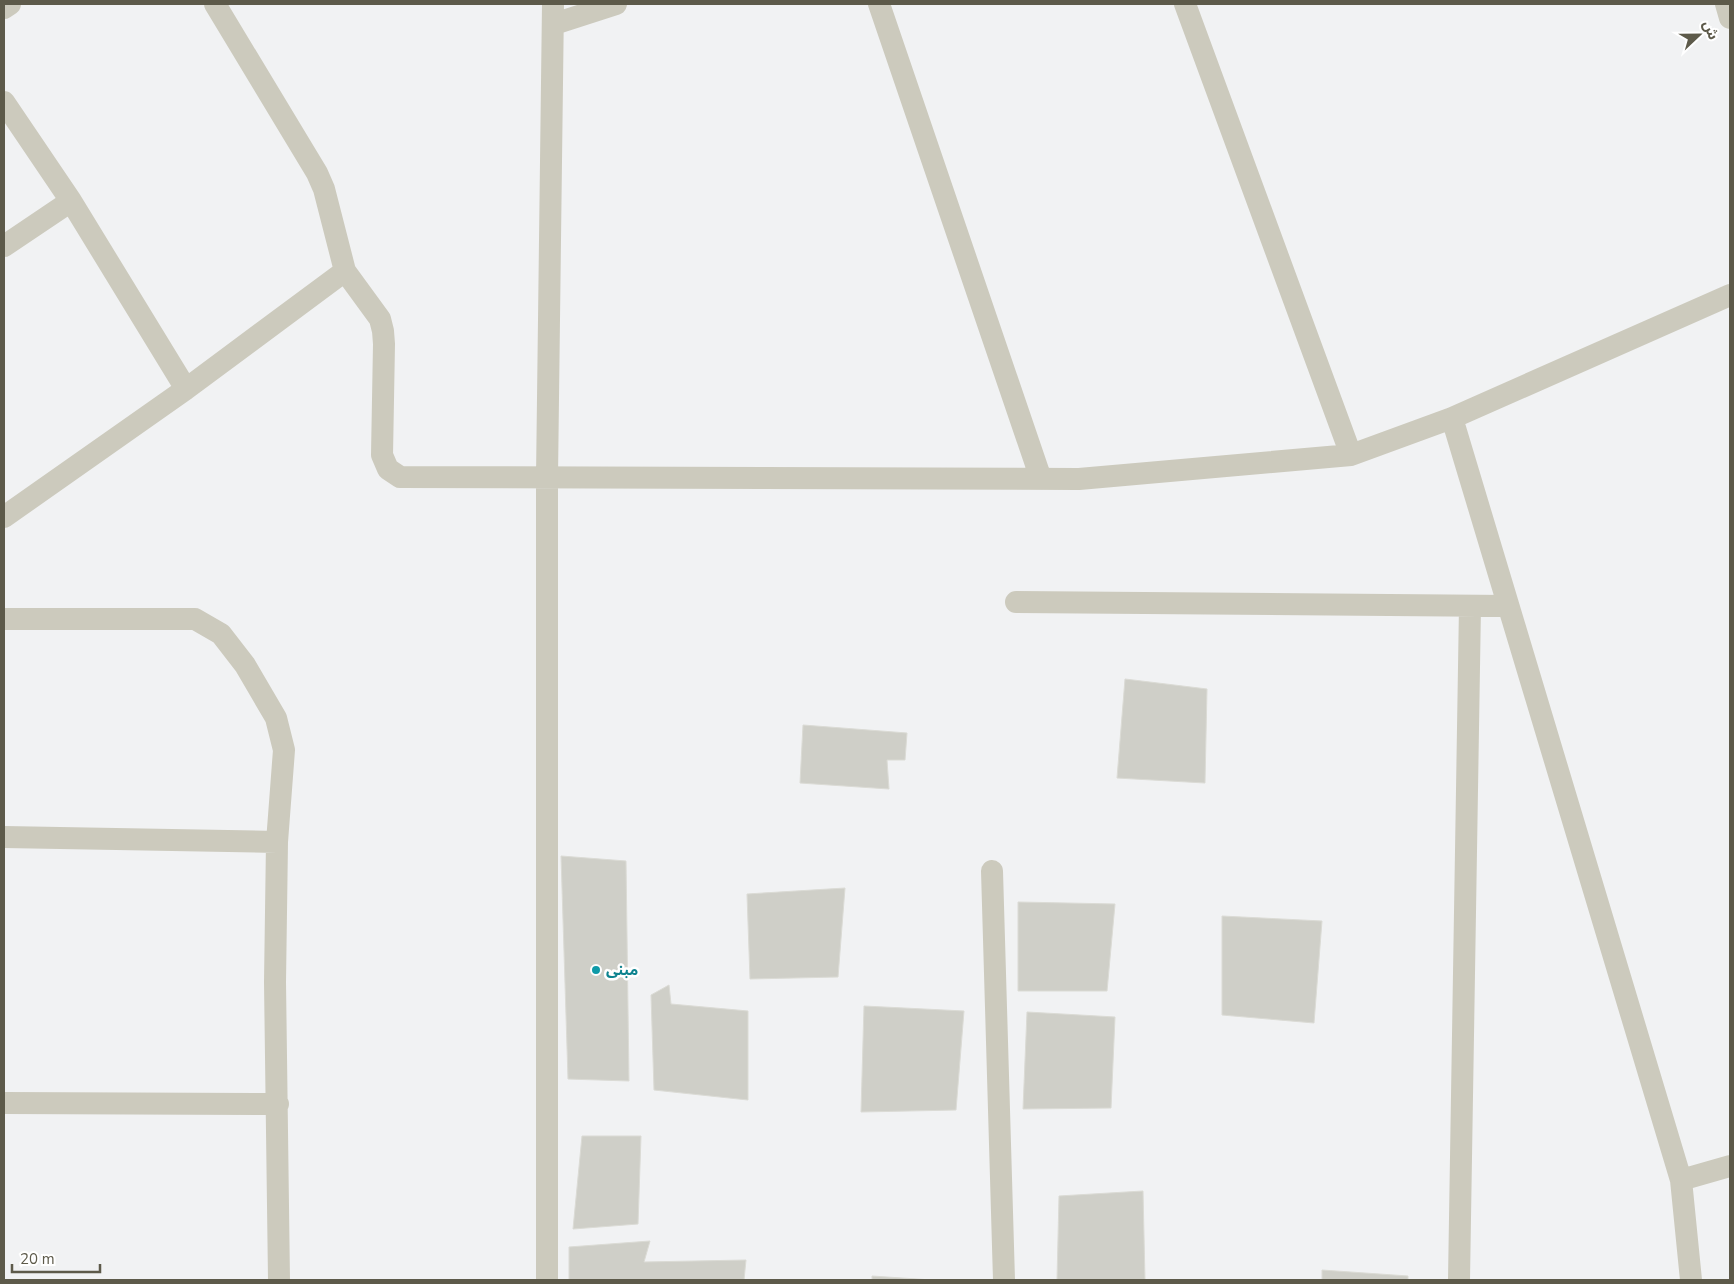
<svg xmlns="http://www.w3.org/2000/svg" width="1734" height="1284" font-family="'Nunito Sans','Noto Sans Arabic',sans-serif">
  <rect width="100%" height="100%" fill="#f1f2f3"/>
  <path fill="#cfcfc8" stroke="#dbdbd5" d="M1125 679 1207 689 1205 783 1117 778Z
    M803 725 907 733 905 760H887L889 789 800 783Z
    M561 856 626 861 629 1081 568 1079Z
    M845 888 838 977 750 979 747 894Z
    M1018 902 1115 904 1107 991H1018Z
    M1222 916 1322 921 1314 1023 1222 1015Z
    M669 985 671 1004 748 1011V1100L654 1090 651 995Z
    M864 1006 964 1011 956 1110 861 1112Z
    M1027 1012 1115 1017 1111 1108 1023 1109Z
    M582 1136H641L638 1224 573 1229Z
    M1143 1191 1145 1280H1057L1059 1196Z
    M650 1241 644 1262 746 1260 744 1280H569V1247Z
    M1322 1270 1408 1276V1280H1322Z
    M872 1276 932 1280H872Z"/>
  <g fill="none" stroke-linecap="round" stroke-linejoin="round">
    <path stroke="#cccabd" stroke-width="22" d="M879 4 1041 479
      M1185 4 1351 455
      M1726 4 1730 18
      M4 8 10 4
      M554 24 616 4
      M4 102 71 201 186 389
      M4 246 71 201
      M345 271 380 319 383 331 384 344 382 455 388 469 400 477 1079 479 1351 455 1452 418 1730 295
      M1452 418 1681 1180 1691 1280
      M4 517 186 389 345 271 324 189 317 173 215 4
      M1016 602 1508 606
      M4 619H195L221 634 245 665 276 718 284 750 277 842
      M4 837 277 842 275 982 279 1280
      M992 871 1004 1280
      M4 1103 278 1104
      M1681 1180 1730 1166
      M547 1280V477L553 4
      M1459 1280 1470 606"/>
  </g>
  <circle fill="#0f9aa8" stroke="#fff" stroke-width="2" cx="596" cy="970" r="5"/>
  <g text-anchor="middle" stroke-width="5" stroke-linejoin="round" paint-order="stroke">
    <g font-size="15" font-weight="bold" fill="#0d838f" stroke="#fff" text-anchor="start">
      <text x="606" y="975">مبنى</text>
    </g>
  </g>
  <rect width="1734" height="1284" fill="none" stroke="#5d5a4a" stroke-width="10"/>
  <g transform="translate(1699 35) rotate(68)" stroke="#ffffff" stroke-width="4" paint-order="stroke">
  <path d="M0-4L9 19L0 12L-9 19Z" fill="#5d5a4a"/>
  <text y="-8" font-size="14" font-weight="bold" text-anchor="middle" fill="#5d5a4a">ش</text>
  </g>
  <path d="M12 1264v8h88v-8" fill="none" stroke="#5d5a4a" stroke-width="2.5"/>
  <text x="20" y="1264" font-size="15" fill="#5d5a4a" stroke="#ffffff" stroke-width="4" paint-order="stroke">20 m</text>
</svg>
